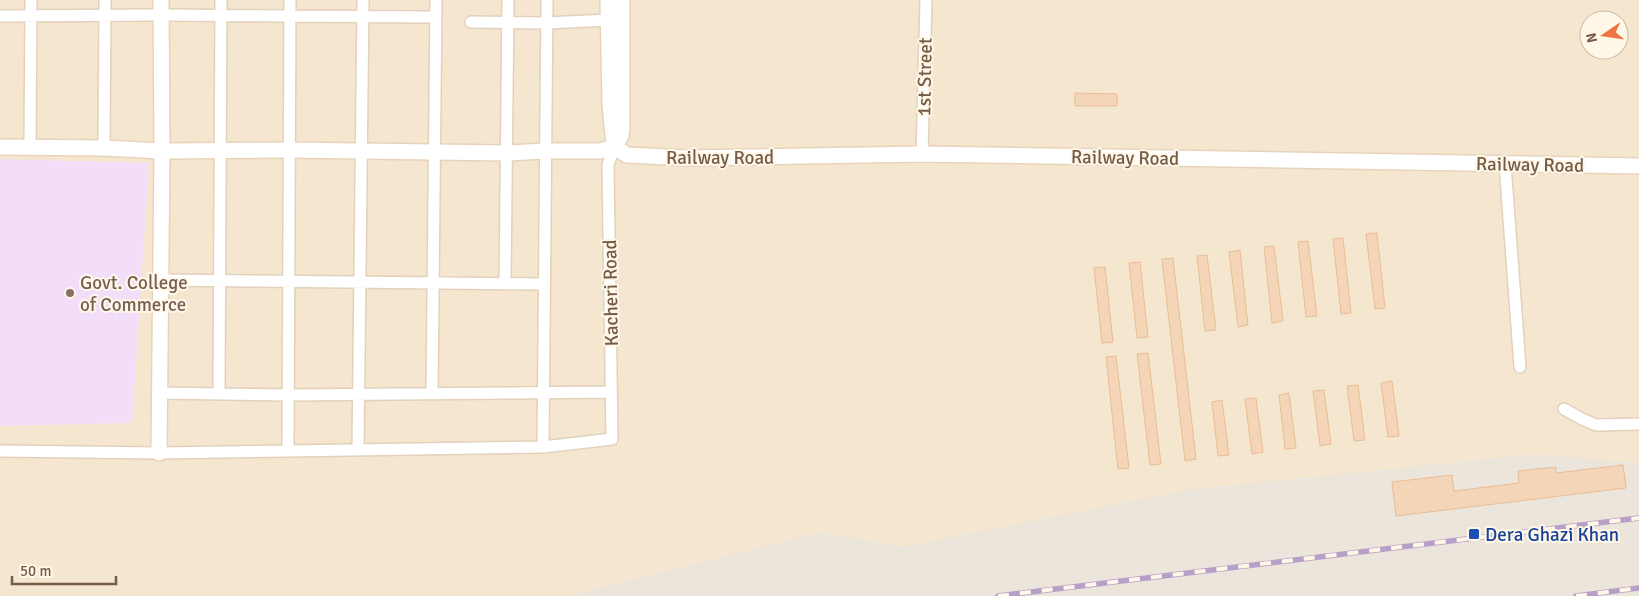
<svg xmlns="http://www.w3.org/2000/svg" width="1639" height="596" font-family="Signika,sans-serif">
  <rect width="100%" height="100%" fill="#fdf5e1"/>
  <path fill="#f5e7cf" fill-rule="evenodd" d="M0 0H1639V596H0ZM1589 20H1619V50H1589Z"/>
  <path fill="#ece5dc" d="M1536 454 1639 463V596H568L820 532 901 547 1187 490Z"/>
  <path fill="#f2def9" d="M0 159 149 163 132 423 0 426Z"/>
  <path fill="#f4d5b7" stroke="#e8bd96" d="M1075 93 1117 94V106H1075Z
    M1377 233 1385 308 1375 309 1366 234Z
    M1343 238 1351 313 1341 314 1333 239Z
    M1308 241 1317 316 1306 317 1298 242Z
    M1274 246 1283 321 1272 323 1264 247Z
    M1240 250 1248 325 1238 327 1229 252Z
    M1207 255 1216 330 1205 331 1197 256Z
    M1173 258 1196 459 1185 461 1162 259Z
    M1140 262 1148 337 1137 338 1129 263Z
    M1105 267 1113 342 1102 343 1094 268Z
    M1148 353 1161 464 1150 465 1137 354Z
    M1116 356 1129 468 1118 469 1106 357Z
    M1392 381 1399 436 1388 437 1381 383Z
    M1358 385 1365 440 1354 441 1347 386Z
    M1324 390 1331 444 1320 446 1313 391Z
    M1289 393 1296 448 1285 449 1279 395Z
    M1256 398 1263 452 1252 454 1245 399Z
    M1222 400 1229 455 1218 456 1212 402Z
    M1623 465 1626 488 1396 516 1392 482 1452 475 1454 491 1519 483 1518 471 1556 467V473Z"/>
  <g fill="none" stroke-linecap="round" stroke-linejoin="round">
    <defs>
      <path id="street" d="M0 16 161 15 435 17
        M471 22 547 23 608 20
        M30 147 31 0
        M104 148 105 0
        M922 154 926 0
        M1505 164 1520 367
        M160 280 544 284
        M505 284 508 0
        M159 393 288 395 611 392
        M219 394 221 0
        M432 394 436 0
        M1564 409 1582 419 1596 425 1639 424
        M543 447 547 0
        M358 450 363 0
        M0 451 159 453 543 447 612 439 608 165 614 147
        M288 451 290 0"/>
      <path id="secondary" d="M608 0 610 105 614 145
        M0 147 104 148 162 151 289 150 507 153 545 151H600L614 147
        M614 147 627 155 688 158 922 154 1639 166
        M614 147 621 136 622 128V0
        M159 453 162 151 161 0"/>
    </defs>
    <use href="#street" stroke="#e2d1bc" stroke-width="14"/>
    <use href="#secondary" stroke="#e7d3ba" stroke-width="18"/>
    <use href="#street" stroke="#fff" stroke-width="11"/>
    <use href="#secondary" stroke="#fff" stroke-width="15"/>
    <defs>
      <path id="rail" d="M998 596 1639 518
        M1576 596 1639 588"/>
    </defs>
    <use href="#rail" stroke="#b89fc7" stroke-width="5.5"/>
    <use href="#rail" stroke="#fff8e8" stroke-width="4" stroke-dasharray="11" stroke-linecap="butt"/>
  </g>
  <circle fill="#8d6e63" stroke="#fff8e8" stroke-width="2" cx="70" cy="293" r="5"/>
  <rect fill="#1a4fb4" stroke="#fff8e8" stroke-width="2" x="1468" y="528" width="12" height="12" rx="2.5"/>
  <g text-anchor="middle" stroke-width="4" stroke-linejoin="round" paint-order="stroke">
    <g font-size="19" fill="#765b46" stroke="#fff8e8">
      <text transform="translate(924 77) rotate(-89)" y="7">1st Street</text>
      <text x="720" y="164">Railway Road</text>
      <text transform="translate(1125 157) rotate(1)" y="7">Railway Road</text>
      <text transform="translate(1530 164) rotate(1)" y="7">Railway Road</text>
      <text transform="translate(610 293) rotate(-91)" y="7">Kacheri Road</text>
    </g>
    <g font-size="19" fill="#785e54" stroke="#fff8e8" text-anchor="start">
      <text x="80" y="289">Govt. College<tspan x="80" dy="22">of Commerce</tspan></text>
    </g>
    <g font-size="19" fill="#164399" stroke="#fff8e8" text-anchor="start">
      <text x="1485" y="541">Dera Ghazi Khan</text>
    </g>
  </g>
  <g transform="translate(1604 35) rotate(257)"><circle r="24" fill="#fff8e8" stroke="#c8b9a7"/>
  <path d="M0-4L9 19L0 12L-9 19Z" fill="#ee753f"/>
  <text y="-8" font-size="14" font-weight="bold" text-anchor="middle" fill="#765b46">N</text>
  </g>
  <path d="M12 576v8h104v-8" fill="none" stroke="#765b46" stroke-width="2.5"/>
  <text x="20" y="576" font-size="15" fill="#765b46" stroke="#fff8e8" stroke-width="4" paint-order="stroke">50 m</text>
</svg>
